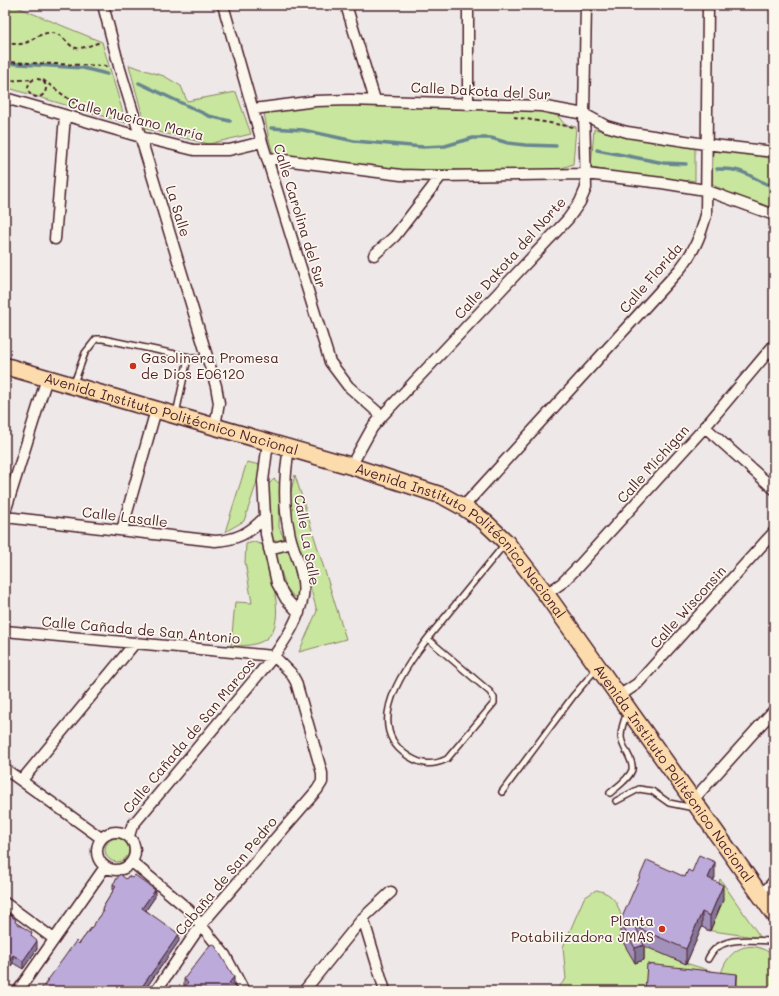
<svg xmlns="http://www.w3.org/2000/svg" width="779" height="996" font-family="Mali,sans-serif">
  <rect width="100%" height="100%" fill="#eee8e8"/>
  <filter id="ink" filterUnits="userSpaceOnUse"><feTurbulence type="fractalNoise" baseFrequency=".025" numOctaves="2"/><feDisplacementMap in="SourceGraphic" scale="8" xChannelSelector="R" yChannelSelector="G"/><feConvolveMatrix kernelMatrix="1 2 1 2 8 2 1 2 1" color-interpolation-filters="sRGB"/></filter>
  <g filter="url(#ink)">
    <path fill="#c8e69d" stroke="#898264" d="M5 5H12L102 42 126 123 5 87Z
      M129 65 164 76 181 86 187 101 236 92 251 134 209 144 146 129Z
      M364 103 454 109 537 110 558 116 565 125 576 127 573 164 562 168 559 171 370 169 282 158 278 153H273L269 140 264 113 278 108Z
      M594 129 653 142 695 147V181L688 180C671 192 612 170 591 168Z
      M713 150 774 156V209L740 200 724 190 712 185Z
      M247 462 260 465 259 476 244 521 225 532Z
      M295 475 346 639 299 652 317 611 287 506Z
      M274 479 280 484 279 527 292 558 300 595 294 597 286 587 276 556 265 513 267 486Z
      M254 542 263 545C268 568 289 622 266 639 256 646 243 646 231 646L235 602 252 603 245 562 246 544Z
      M105 850a12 12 0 1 1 24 0a12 12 0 1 1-24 0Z
      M720 879 761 938 706 930Z
      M596 890C620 894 620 914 625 934L679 961 721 974C728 948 751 937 774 956L773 991H555L566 979 563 947 584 898Z"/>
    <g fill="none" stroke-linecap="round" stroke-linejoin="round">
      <path stroke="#678690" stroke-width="3.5" d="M5 63 83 68 107 74
        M139 83 209 116 230 121
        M271 128 303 130 354 141 423 147 445 146 473 138H491L508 143 525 145 556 146
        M597 150 664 163 686 164
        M717 169C747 168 749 178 774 187"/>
      <defs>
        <path id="service" d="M74 383 85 353 96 339H103L209 361
          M176 414 188 358
          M428 639 490 692 494 698V703L447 759C432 766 422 765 408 756 353 720 424 643 450 611 468 589 486 567 504 545
          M502 792 574 695 597 668
          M610 793C617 787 629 779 632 770 634 759 622 749 621 737 621 729 624 720 627 713
          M616 801 639 789 645 790 652 791 669 803 694 808
          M708 959C719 934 751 941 774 941"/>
        <path id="minor" d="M103 5 119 66 216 386 219 403 215 426
          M223 5 262 142 330 362 348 386 382 416
          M346 5 375 100
          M5 98 141 137 194 150H229L262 142
          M468 105V5
          M254 109 316 101 350 100 541 106 584 114 606 126 627 132 705 144 774 152
          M268 158 401 175 441 176 586 174 662 183 705 190 774 215
          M55 239 65 116
          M374 255 395 236 441 176
          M705 427 774 489
          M268 442 263 481 266 534 277 583 286 599 299 613
          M351 466 372 428 382 416 568 219 580 202 586 188 584 114 586 5
          M463 507 680 269C694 251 700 238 706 215L708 5
          M5 512 47 378
          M5 517 215 541C236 540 250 533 264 518
          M122 530 156 410
          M269 549 292 543
          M546 594 562 583 575 570 705 427 774 345
          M5 631 274 656
          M619 696 637 684 774 532
          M5 769 101 838
          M22 780 135 643
          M693 800 774 710
          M97 851a19 19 0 1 1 38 0a19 19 0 1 1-38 0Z
          M129 836 132 826 274 656C287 637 299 620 303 596 306 575 295 556 290 536 283 507 284 478 289 448
          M132 862 189 910 225 955 244 991
          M761 896 774 881
          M5 903 54 939
          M363 918 385 991
          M18 991 105 867
          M156 991 201 925 317 790 322 782V773L296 682 291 673 274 656
          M304 991 363 918 391 892"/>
        <g id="primary">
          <path id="s1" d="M5 366 351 466 443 496 463 507 485 522 506 542 546 594 774 914"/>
        </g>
      </defs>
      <use href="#service" stroke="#4a1f2b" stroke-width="8"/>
      <use href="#minor" stroke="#4a1f2b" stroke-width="13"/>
      <use href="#primary" stroke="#4a1f2b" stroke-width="19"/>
      <path stroke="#4a1f2b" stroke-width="2" stroke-dasharray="4 3" stroke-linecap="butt" d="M5 41C29 52 34 31 52 33 66 34 68 50 80 48 87 47 94 44 101 42
        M5 62 108 66
        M28 88a9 9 0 1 1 18 0a9 9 0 1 1-18 0Z
        M43 80 81 108
        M5 81 34 79
        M514 117 573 127"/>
      <use href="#service" stroke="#fbf7ec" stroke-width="5"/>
      <use href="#minor" stroke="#fbf7ec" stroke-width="10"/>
      <use href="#primary" stroke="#fcdcac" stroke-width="16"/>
    </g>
    <path fill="#a292bb" stroke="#4a1f2b" d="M692 872 715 877 713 881 723 900 710 931 702 927 686 964 644 946V960L635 963 620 937V922Z
      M126 879 155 897 146 910 179 941 144 991H40L79 944 102 914V909L113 891V884Z
      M16 923 32 937 37 949 23 969 13 963 5 975Z
      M184 979 234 985 233 986 184 987Z"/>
    <path fill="#847799" stroke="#4a1f2b" d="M715 862V877L708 893V878Z
      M723 885V900L710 931V916Z
      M155 890V897L142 916V908Z
      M702 912V927L686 964V949Z
      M179 934V941L144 991H139Z
      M37 941V949L23 969V961Z
      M644 945V960L635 963V948Z
      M13 955V963L5 975V967Z
      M737 974V991H736Z
      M234 977V985L229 991V983Z"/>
    <path fill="#bcaada" stroke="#4a1f2b" d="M699 855 715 862 708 878 723 885 710 916 702 912 686 949 636 927 644 945 635 948 620 922 647 860 685 877 688 870 692 872Z
      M120 874 126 879 128 876 132 878 135 875 155 890 142 908 179 934 139 991H40L76 941 79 944 104 911 102 909 116 886 113 884Z
      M5 911 16 920 15 922 32 933 31 936 37 941 23 961 13 955 5 967Z
      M214 944 234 977 229 983 241 991H181L188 982 184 979 210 945Z
      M647 964 737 974 736 991H645Z"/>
  </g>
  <g fill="#c8321e" stroke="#fbf7ec" stroke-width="1.5">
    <circle cx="133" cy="366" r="4"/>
    <circle cx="662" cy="929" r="4"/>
  </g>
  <g text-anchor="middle" stroke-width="3.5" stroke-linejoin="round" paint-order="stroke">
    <g font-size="14" fill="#4a1f2b" stroke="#fbf7ec">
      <text transform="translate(481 91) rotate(3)" y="5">Calle Dakota del Sur</text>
      <text transform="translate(136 119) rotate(14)" y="5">Calle Muciano María</text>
      <text transform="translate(178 211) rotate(73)" y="5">La Salle</text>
      <text transform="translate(300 216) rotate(73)" y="5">Calle Carolina del Sur</text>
      <text transform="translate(510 258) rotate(-48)" y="5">Calle Dakota del Norte</text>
      <text transform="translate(651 278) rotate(-49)" y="5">Calle Florida</text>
      <text dy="5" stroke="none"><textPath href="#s1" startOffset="173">Avenida Instituto Politécnico Nacional</textPath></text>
      <text transform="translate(653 464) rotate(-48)" y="5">Calle Míchigan</text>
      <text transform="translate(125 517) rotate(7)" y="5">Calle Lasalle</text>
      <text transform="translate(307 540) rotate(80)" y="5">Calle La Salle</text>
      <text dy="5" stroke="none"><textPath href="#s1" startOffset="497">Avenida Instituto Politécnico Nacional</textPath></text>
      <text transform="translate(688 607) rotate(-48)" y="5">Calle Wisconsin</text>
      <text transform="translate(141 630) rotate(5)" y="5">Calle Cañada de San Antonio</text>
      <text transform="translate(189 736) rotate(-50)" y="5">Calle Cañada de San Marcos</text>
      <text dy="5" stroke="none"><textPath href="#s1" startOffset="821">Avenida Instituto Politécnico Nacional</textPath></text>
      <text transform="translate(226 876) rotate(-50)" y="5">Cabaña de San Pedro</text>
    </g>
    <g font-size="14" fill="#4a1f2b" stroke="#fbf7ec" text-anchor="start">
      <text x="141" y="363">Gasolinera Promesa<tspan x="141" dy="16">de Dios E06120</tspan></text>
      <text x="654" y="926" text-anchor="end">Planta<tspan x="654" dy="16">Potabilizadora JMAS</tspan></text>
    </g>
  </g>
  <rect width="779" height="996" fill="none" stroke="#fbf7ec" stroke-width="20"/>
  <rect x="10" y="10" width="759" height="976" fill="none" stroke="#4a1f2b" stroke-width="1.5" filter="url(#ink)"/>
</svg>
